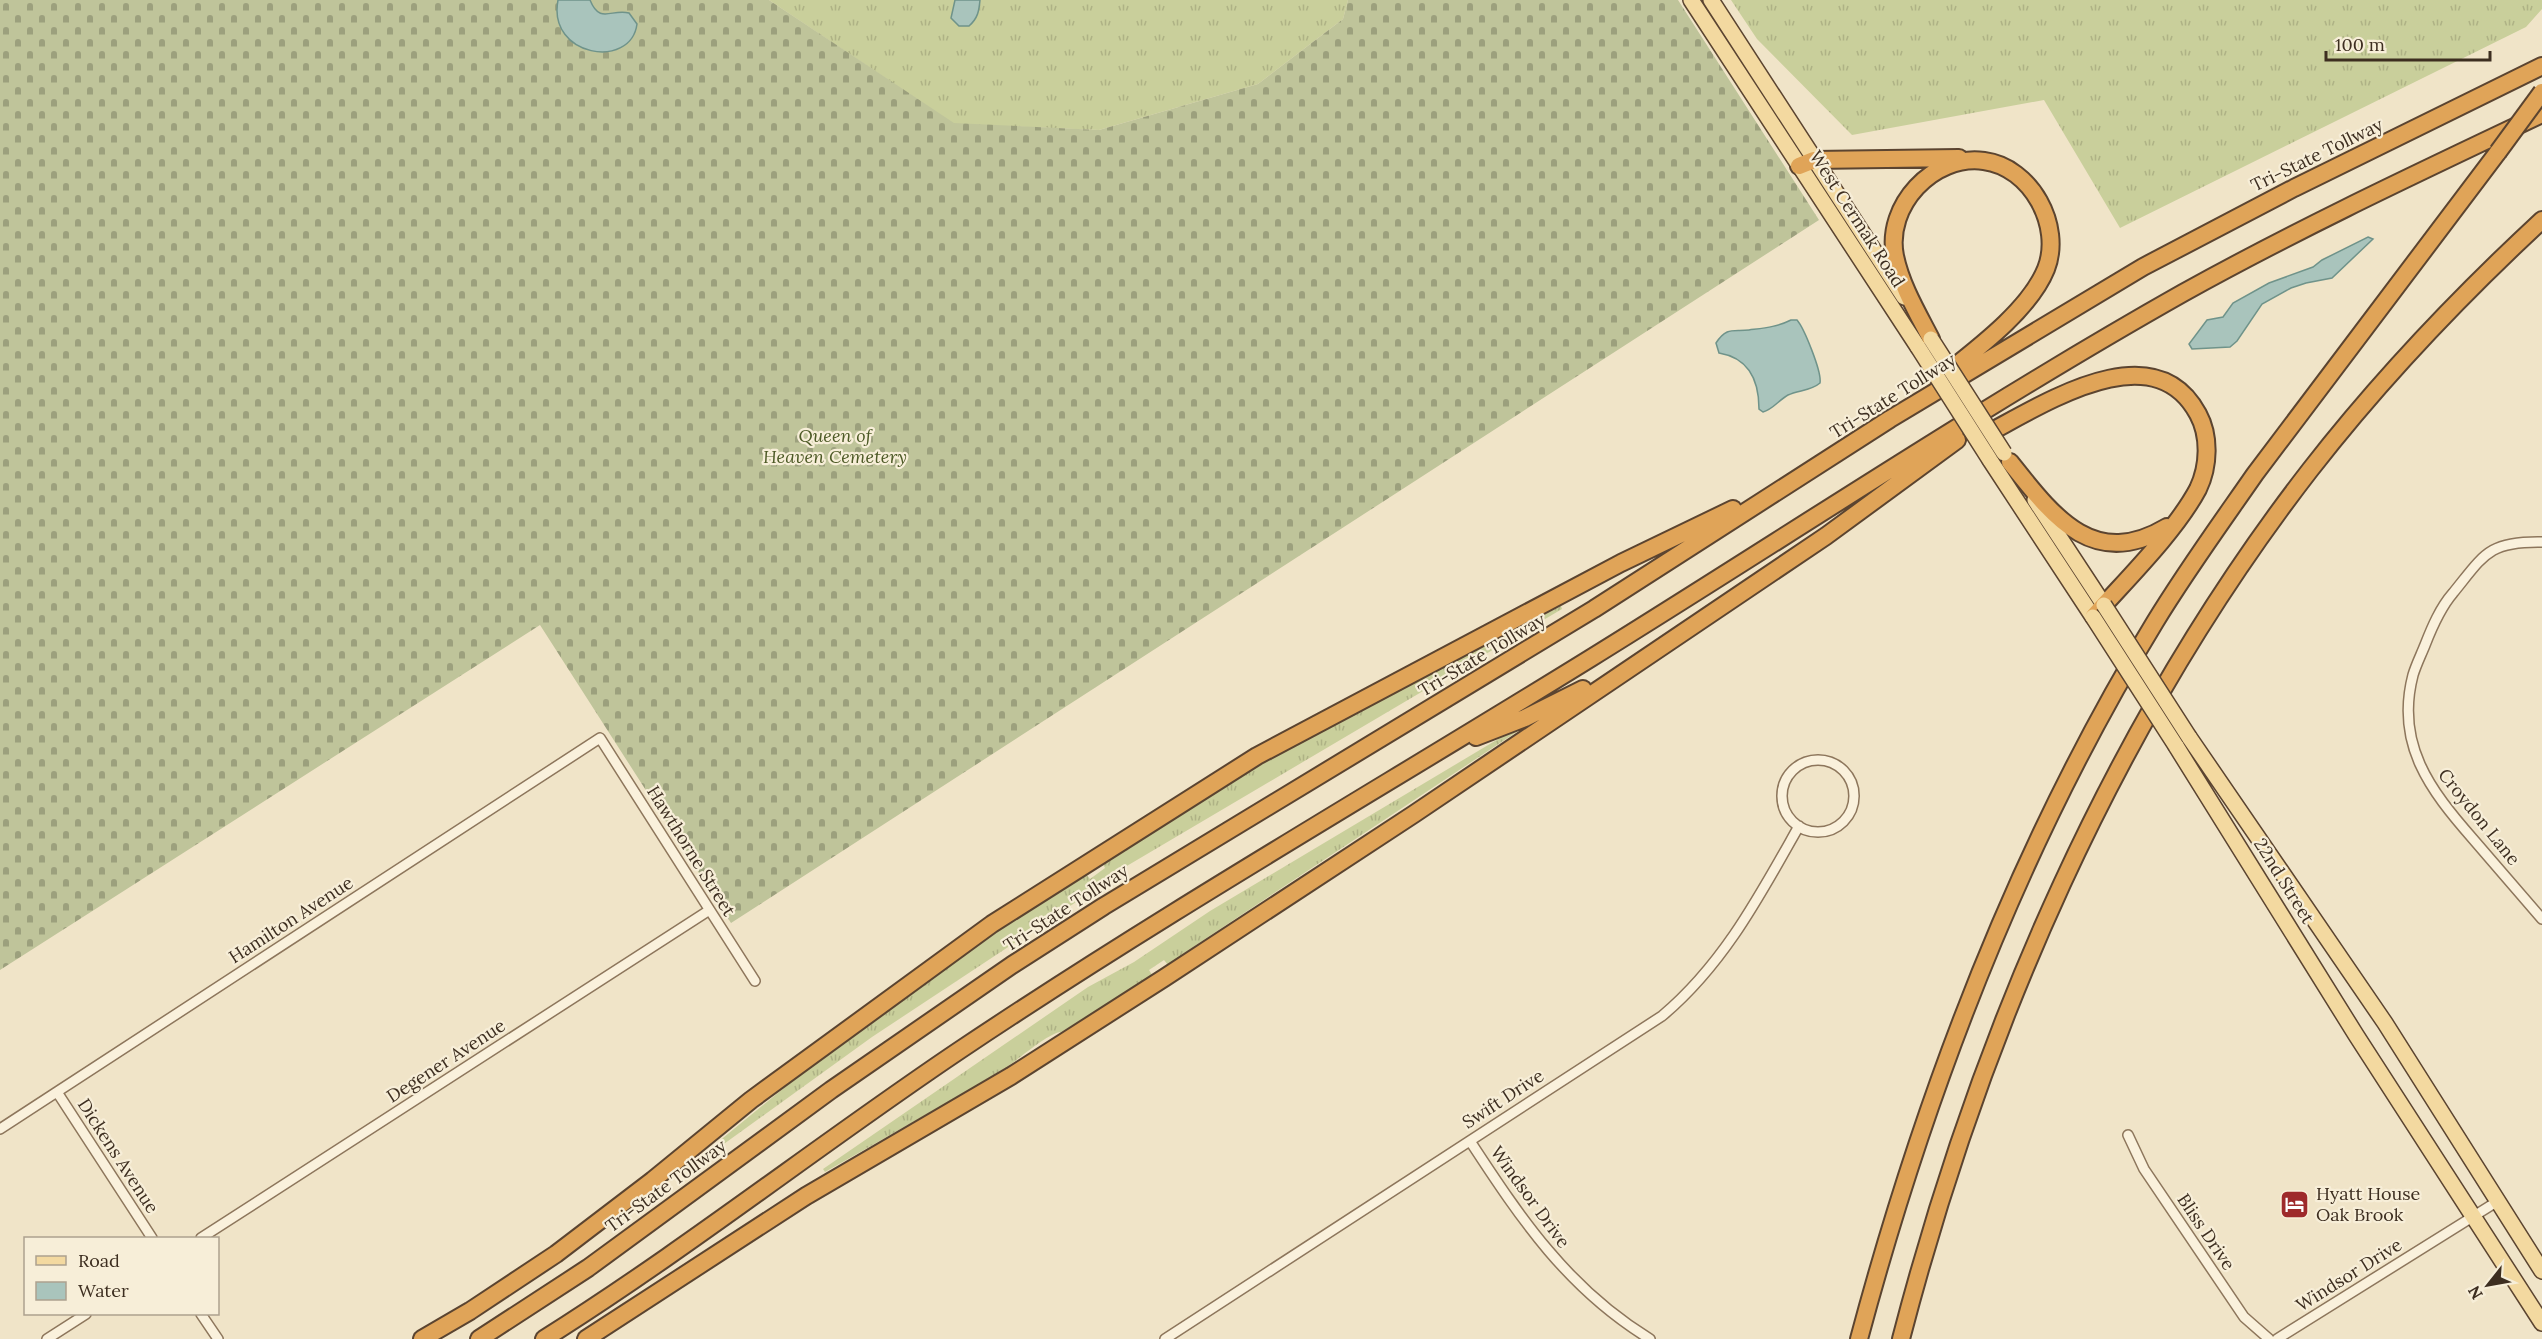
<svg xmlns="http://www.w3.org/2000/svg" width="2542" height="1339" font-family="Lora,serif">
  <defs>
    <pattern id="grass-tufts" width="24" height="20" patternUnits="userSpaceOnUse" patternTransform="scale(1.5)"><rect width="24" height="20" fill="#c9cf9b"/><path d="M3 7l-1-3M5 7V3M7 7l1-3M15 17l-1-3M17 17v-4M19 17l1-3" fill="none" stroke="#aeb285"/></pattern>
    <pattern id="cemetery-stones" width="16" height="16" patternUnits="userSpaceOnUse" patternTransform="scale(1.5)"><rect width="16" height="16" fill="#bfc49a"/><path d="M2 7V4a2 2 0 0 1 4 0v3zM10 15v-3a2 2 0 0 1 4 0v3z" fill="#9ca07d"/></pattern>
  </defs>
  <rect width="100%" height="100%" fill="#f0e4c8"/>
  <path fill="url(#grass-tufts)" d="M769 0H1348L1343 19 1258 84 1099 130 954 124Z
    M1731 0H2542V9L2526 27 2120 228 2044 100 1852 135 1757 39Z
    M1561 606 1562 609 1120 870 1117 875 872 1037 692 1167 684 1170 807 1069 935 974 1085 873 1090 879 1105 868 1101 860 1198 805 1224 786 1300 741Z
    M1525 723 1527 725 1181 955V957L1168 965 1164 960 1149 970 1154 978 1061 1032C1050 1032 1020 1058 1008 1066 948 1103 886 1137 825 1172L823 1169 1088 987 1134 962 1210 911Z"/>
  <path fill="url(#cemetery-stones)" d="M0 0H769L954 123 1099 130 1258 84 1343 19 1348 0H1678L1819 220 731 923 540 625 0 970Z"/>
  <path fill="#a9c4bc" stroke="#6f938a" stroke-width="1.5" d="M558 0H590C600 25 612 8 629 13L637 24C631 70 547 57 558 0Z
    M955 0H980C979 11 978 18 969 26H959L951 18Z
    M2368 237 2373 239 2332 278 2306 283 2291 288 2262 304 2237 341 2230 347 2192 349 2189 344 2207 320 2223 317 2233 303 2269 283 2313 267 2322 260Z
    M1791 320H1797C1804 328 1822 372 1820 383 1811 391 1798 390 1788 395 1779 400 1772 410 1763 412L1759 409C1759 381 1749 358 1719 353L1716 343C1727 326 1734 332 1749 330 1764 328 1777 327 1791 320Z"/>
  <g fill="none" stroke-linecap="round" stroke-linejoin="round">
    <defs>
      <path id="street" d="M2542 542C2488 541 2484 555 2453 593 2440 608 2432 627 2425 645 2421 655 2416 665 2413 675 2395 744 2430 790 2473 839 2496 866 2519 892 2542 919
        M1782 796a36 36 0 1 1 72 0a36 36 0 1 1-72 0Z
        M57 1092 152 1238
        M0 1129 600 738 755 981
        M2128 1135 2144 1169 2244 1317 2269 1339
        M1470 1141C1521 1219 1568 1289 1650 1339
        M201 1238 708 911
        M201 1314 218 1339
        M47 1339 86 1314
        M1165 1339 1662 1016C1724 964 1760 895 1799 826
        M2277 1339 2498 1201"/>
      <path id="primary" d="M1691 0 1918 347
        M1711 0 1904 297
        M1990 460 2093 617
        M2035 500 2104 605
        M2189 737 2385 1023 2542 1271
        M2176 746 2356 1035 2542 1323"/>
      <path id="highway" d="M1799 166 1814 160 1959 158
        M1931 339C1917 312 1901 285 1895 256 1885 206 1933 154 1984 161 2031 167 2063 226 2046 269 2029 311 1974 351 1939 379
        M1979 438C2038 408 2152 329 2198 414 2210 436 2209 466 2198 489 2175 532 2126 580 2094 616
        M2010 462C2053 516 2093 571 2167 527
        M1476 737 1525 718 1583 689
        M422 1339 470 1311 556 1254 653 1180 751 1100 992 924 1257 756 1621 563 1733 509
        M479 1339 588 1268 831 1090 1012 965 1104 906 1594 609 1890 419 2143 267 2294 188 2542 66
        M544 1339C687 1249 820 1144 960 1050 1166 912 1381 788 1591 658 1788 536 1981 407 2183 293 2300 228 2422 171 2542 114
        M586 1339 806 1196 1011 1076 1164 978 1414 814 1826 536 1957 440
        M1859 1339C1926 1089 2020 843 2155 622 2186 571 2221 523 2255 474L2498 152
        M1901 1339C1981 1031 2114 723 2310 470 2380 380 2458 298 2542 220"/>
    </defs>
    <use href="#street" stroke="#8d765c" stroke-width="12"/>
    <use href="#primary" stroke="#5b4430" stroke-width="18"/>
    <use href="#highway" stroke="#5b4430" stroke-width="20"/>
    <use href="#street" stroke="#faf1dc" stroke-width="9"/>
    <use href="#primary" stroke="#f3d9a0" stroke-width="15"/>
    <use href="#highway" stroke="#e0a458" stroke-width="16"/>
    <defs>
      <path id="primary-bridge" d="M1931 339 2004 453
        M1918 347 1990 460
        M2104 605 2189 737
        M2093 617 2176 746"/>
      <path id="highway-bridge" d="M2498 152 2542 92"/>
    </defs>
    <use href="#primary-bridge" stroke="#5b4430" stroke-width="18" stroke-linecap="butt"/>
    <use href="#highway-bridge" stroke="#5b4430" stroke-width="20" stroke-linecap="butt"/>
    <use href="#primary-bridge" stroke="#f3d9a0" stroke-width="15"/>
    <use href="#highway-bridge" stroke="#e0a458" stroke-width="16"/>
  </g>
  <defs>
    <symbol id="hotel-square" viewBox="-11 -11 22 22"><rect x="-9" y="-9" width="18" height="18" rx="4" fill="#9e2a2b" stroke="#f7eed8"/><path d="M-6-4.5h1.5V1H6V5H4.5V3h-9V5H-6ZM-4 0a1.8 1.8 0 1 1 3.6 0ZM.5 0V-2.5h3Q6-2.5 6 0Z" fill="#fff"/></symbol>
  </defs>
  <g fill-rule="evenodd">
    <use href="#hotel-square" x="2278" y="1188" width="33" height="33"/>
  </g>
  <g text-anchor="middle" stroke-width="4.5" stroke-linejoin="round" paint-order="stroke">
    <g font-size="18" fill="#3d2e20" stroke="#f7eed8">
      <text transform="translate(2317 155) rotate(-26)" y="6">Tri-State Tollway</text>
      <text transform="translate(1857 219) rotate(57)" y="6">West Cermak Road</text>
      <text transform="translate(1893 396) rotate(-32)" y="6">Tri-State Tollway</text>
      <text transform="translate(1482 655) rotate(-31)" y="6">Tri-State Tollway</text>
      <text transform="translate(2479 817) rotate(51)" y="6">Croydon Lane</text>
      <text transform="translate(691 851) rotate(58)" y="6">Hawthorne Street</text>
      <text transform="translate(2284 881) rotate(58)" y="6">22nd Street</text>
      <text transform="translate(1066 908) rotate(-33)" y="6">Tri-State Tollway</text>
      <text transform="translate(291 920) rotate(-33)" y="6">Hamilton Avenue</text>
      <text transform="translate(446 1061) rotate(-33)" y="6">Degener Avenue</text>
      <text transform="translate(1503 1099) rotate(-33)" y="6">Swift Drive</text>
      <text transform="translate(118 1156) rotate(57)" y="6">Dickens Avenue</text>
      <text transform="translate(666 1186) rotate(-36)" y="6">Tri-State Tollway</text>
      <text transform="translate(1530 1197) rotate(54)" y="6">Windsor Drive</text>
      <text transform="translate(2206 1232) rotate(56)" y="6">Bliss Drive</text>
      <text transform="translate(2349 1275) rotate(-32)" y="6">Windsor Drive</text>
    </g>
    <g font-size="18" font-style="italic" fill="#4d5a26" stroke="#f7eed8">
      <text x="835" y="442">Queen of<tspan x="835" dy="21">Heaven Cemetery</tspan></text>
    </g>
    <g font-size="18" fill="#3d2e20" stroke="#f7eed8" text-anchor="start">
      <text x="2316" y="1200">Hyatt House<tspan x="2316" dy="21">Oak Brook</tspan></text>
    </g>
  </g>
  <rect x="24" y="1237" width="195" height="78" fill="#f7eed8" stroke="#ada18e" stroke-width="1.5"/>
  <rect x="36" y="1256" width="30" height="9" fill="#f3d9a0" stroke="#ada18e" stroke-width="1.5"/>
  <text x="78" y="1267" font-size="18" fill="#3d2e20">Road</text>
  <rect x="36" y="1282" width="30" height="18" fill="#a9c4bc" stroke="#ada18e" stroke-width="1.5"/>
  <text x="78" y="1297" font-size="18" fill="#3d2e20">Water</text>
  <g transform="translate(2488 1285) rotate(239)" stroke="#f7eed8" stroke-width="4.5" paint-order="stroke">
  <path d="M0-4.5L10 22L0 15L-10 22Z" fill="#3d2e20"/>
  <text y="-9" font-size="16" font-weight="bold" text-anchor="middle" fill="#3d2e20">N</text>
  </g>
  <path d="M2326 51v9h164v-9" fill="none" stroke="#3d2e20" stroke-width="3"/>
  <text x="2335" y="51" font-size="18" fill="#3d2e20" stroke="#f7eed8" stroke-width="4.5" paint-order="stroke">100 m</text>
</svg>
